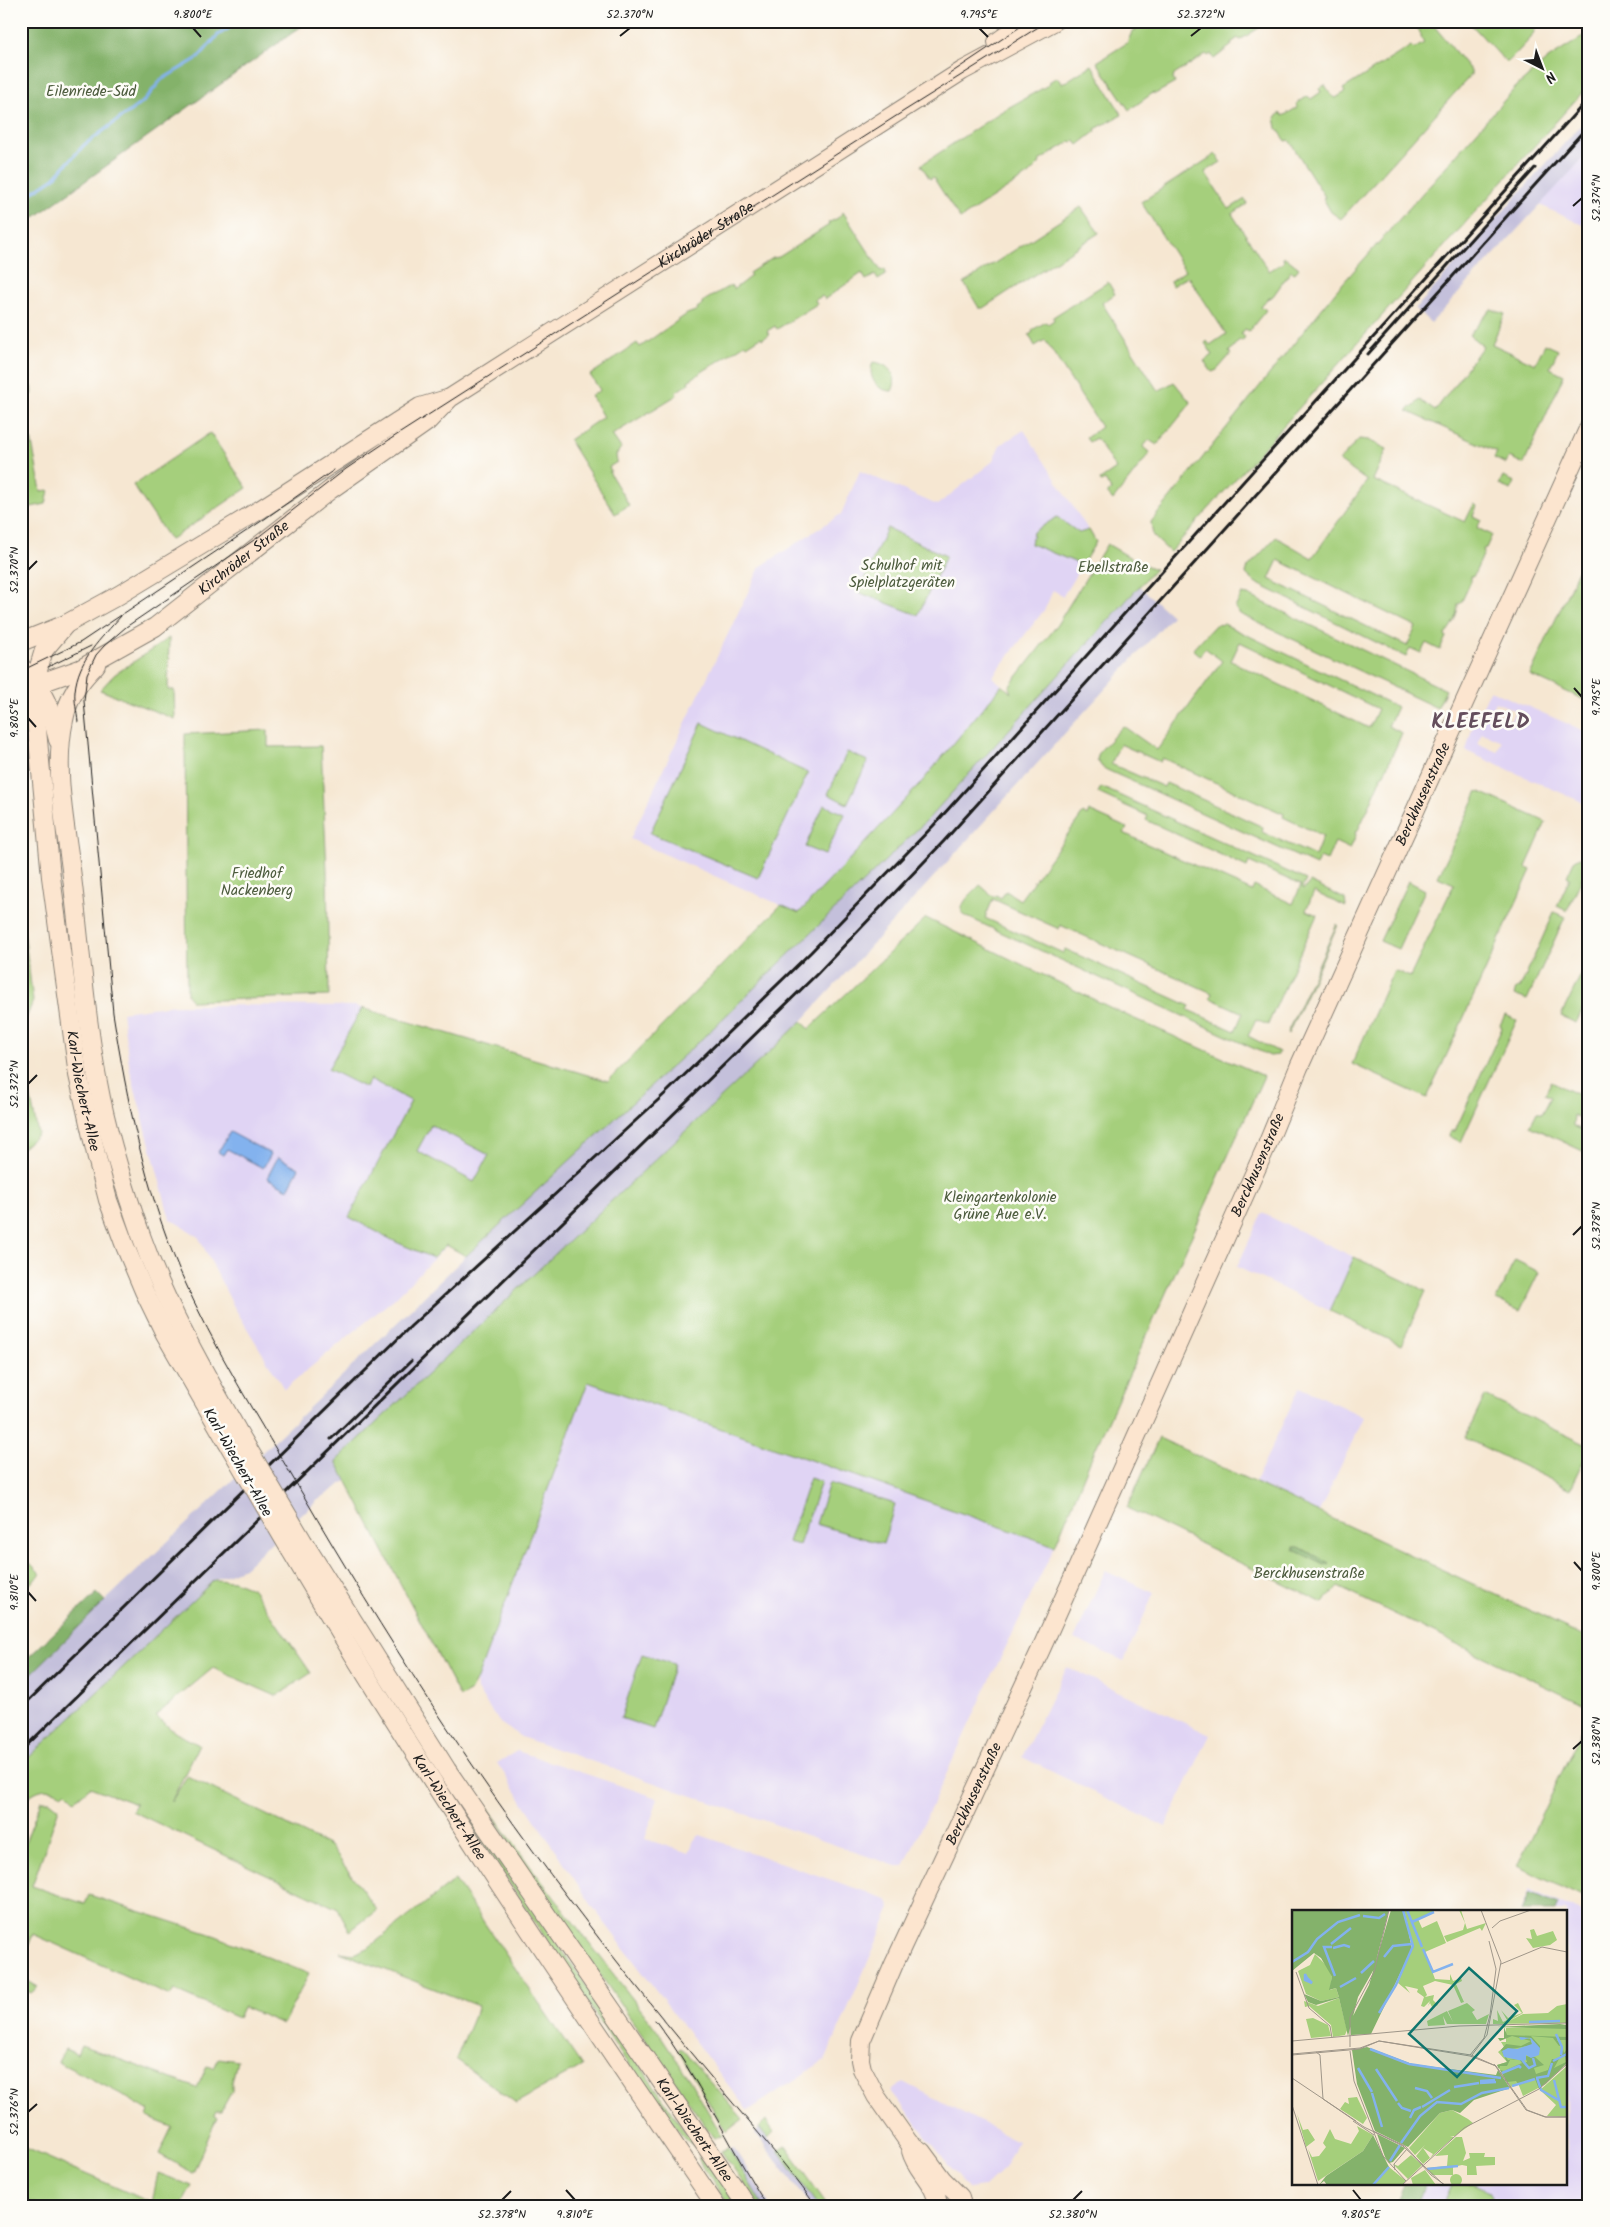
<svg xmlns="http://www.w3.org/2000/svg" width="1610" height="2227" font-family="Kalam,sans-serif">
  <rect width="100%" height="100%" fill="#fdfcf7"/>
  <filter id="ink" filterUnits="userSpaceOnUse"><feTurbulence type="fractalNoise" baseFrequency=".02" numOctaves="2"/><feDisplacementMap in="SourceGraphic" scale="10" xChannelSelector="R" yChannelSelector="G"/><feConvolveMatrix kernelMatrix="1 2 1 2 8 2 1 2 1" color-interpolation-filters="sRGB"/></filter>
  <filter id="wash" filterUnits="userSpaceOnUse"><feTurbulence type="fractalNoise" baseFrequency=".0096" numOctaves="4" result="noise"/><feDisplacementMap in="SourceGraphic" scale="20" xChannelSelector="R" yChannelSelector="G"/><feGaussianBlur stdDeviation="1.12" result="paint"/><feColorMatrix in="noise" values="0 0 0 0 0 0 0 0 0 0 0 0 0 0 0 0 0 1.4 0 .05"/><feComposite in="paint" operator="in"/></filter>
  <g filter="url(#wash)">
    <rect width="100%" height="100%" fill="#f6e7d2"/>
    <path fill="#e0d4f4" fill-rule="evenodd" d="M1589 152V228L1538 204Z
      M1024 430 1096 542 1063 596 1053 590 1045 609 992 677 1002 685 920 784 799 913 630 839 760 567 841 514 860 471 937 505 992 462 1000 445Z
      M1490 690 1589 733V805L1466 751 1472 729ZM1495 702 1515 710 1511 720 1491 711ZM1482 733 1502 741 1497 752 1477 743Z
      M173 1005 355 1006 608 1081 395 1298 284 1389 233 1305 198 1236 170 1219 130 1070 122 1012Z
      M1262 1213 1354 1257 1330 1311 1237 1267Z
      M588 1382 1055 1546 986 1688 904 1866H896L521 1737 500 1723 477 1690 476 1681Z
      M1300 1387 1364 1417 1319 1512 1255 1482Z
      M1105 1571 1154 1593 1124 1661 1074 1639Z
      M1067 1667 1210 1735 1165 1827 1022 1757Z
      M517 1751 658 1798 645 1839 689 1853 694 1840 700 1835 887 1899 891 1908 826 2059 748 2111 595 1910 497 1763Z
      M1530 1889 1589 1917V2206H1395L1405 2183H1566V1911H1521Z
      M904 2082 1017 2141 1004 2169 985 2187 969 2189 956 2174 891 2091Z"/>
    <path fill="#c4c0db" d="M1589 116V152L1431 323 1415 309Z
      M1139 586 1172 616 802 1021 337 1461 346 1481 318 1500 244 1568 214 1580 21 1765V1684L105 1601 313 1404 466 1256 708 1033 928 819Z
      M759 2128 778 2150 818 2206H811L755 2133Z
      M729 2148H734L770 2206H763Z"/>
    <path fill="#a5cf7b" stroke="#60764c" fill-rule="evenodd" d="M1148 21H1265V24L1240 40 1238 38 1231 43 1232 45 1214 59 1211 54 1208 56 1206 54 1174 75 1173 79 1175 83 1155 94 1153 93 1129 110 1097 62 1127 43 1132 32Z
      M1430 21 1471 71V75L1341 219 1331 212 1323 198 1325 197 1289 140 1286 141 1277 128 1275 117 1281 113 1283 116 1298 107 1296 104 1308 96 1311 99 1321 92 1319 89 1325 85 1332 96 1336 98 1345 92 1343 89 1411 46 1414 49 1424 43 1416 27Z
      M1468 21H1537L1538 23 1531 38 1507 63Z
      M1589 33V85L1170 552 1153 536 1151 522 1336 291 1516 87 1548 59Z
      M1092 65 1122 115 1095 129 1096 131 1078 145 1075 141 1072 142 1071 141 1039 161 1040 163 1029 174 960 219 933 177 930 179 921 165 999 113 1050 84 1049 82 1057 77 1062 84Z
      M1216 154 1221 162 1205 172 1229 209 1245 199 1247 204 1232 214 1269 271 1284 262 1283 258 1285 257 1299 268 1295 273 1291 271 1273 296 1267 299 1261 306 1266 310 1249 331 1245 329 1241 334 1245 337 1242 341 1239 340 1229 352 1231 354 1217 370 1212 372 1204 361 1213 355 1205 343 1207 341 1210 345 1226 334 1188 276 1172 286 1170 281 1185 271 1141 202Z
      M1081 207 1099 233 983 308H979L964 283Z
      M843 212 881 271 885 269 886 275 878 280 875 275 866 280 862 273 825 299 822 296 815 300 817 304 777 329 775 326 767 331 769 335 762 339 761 337 747 346 745 344 688 381 689 383 676 392 677 395 612 435 621 448 616 455 617 462 609 467 611 471 609 472 629 505 615 514 569 440 603 417 591 396 600 390 590 375 637 343 640 347 687 314 698 310 697 308 703 304 702 302 731 285 734 289 751 276 749 273 773 258 779 257 829 225 828 223 838 218Z
      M1108 282 1115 294 1102 303 1158 391 1174 382 1191 403 1157 445 1149 440 1143 447 1150 453 1113 500 1107 493 1111 490 1105 480 1101 482 1100 480 1116 469 1096 438 1089 442 1086 438 1101 427 1045 340 1035 346 1029 335 1033 332 1032 330 1046 322 1048 324 1054 320 1053 317Z
      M1491 309 1505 314 1492 344 1535 364 1545 344 1558 350 1550 368 1564 375 1524 464 1509 457 1506 464 1494 458 1497 452 1407 411 1420 400 1435 411 1483 346 1469 335Z
      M27 332 32 394 21 396V333Z
      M873 362C888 363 900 376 892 391 876 391 867 376 873 362Z
      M27 416 41 491 49 490 46 504 21 509V417Z
      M210 433 247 488 170 540 133 485Z
      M1359 439 1368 440 1387 449 1373 480 1465 522 1474 504 1477 506 1473 516 1481 520 1477 528 1492 535 1486 548 1483 549 1484 553 1474 575 1471 576V581L1461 603 1458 604C1458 614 1452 627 1445 634L1446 637 1440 650 1426 643 1421 653 1410 648 1406 657 1256 583 1246 574 1248 567 1276 537 1312 558 1367 481 1339 461ZM1278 560 1416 627 1407 646 1269 579Z
      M1503 477 1515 482 1511 490 1499 485Z
      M1057 517 1079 533 1089 530 1096 542 1082 565 1031 544 1033 532Z
      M887 528 946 556 918 615 858 592Z
      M1107 544 1138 562 1155 569 928 819 708 1033 466 1256 446 1245 433 1258 396 1242 349 1217 411 1101 370 1079 366 1088 328 1069 362 1008 608 1081 781 905 799 913 920 784 1002 685 1011 693 1009 687 1055 628ZM431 1125 489 1155 474 1182 417 1151Z
      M1587 551H1589V702L1530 675Z
      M1242 594 1248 595 1446 690 1437 708 1240 614 1235 608Z
      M1224 624 1397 707 1388 726 1402 733 1384 774 1380 777 1381 779 1371 802 1368 805 1369 807 1358 830 1355 833 1356 835 1350 849 1335 842 1327 860 1320 857 1316 865 1107 770 1102 767 1097 760 1099 752 1123 726 1157 750 1222 661 1205 648 1200 655 1193 649 1215 625ZM1240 642 1378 709 1369 728 1231 661ZM1120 744 1160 762 1162 758 1284 814 1283 817 1323 836 1315 856 1262 832 1263 827 1166 783 1164 787 1111 764Z
      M169 638 168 690H174L175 719 100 690 114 675Z
      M702 723 808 773 758 878 650 833Z
      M268 730V747L321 746 327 871 329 996 192 1001 187 995 185 734Z
      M847 752 868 761 847 804 828 794Z
      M1101 787 1306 880 1302 888 1304 889 1310 882 1345 899 1346 907 1314 892 1306 910 1317 915 1269 1022 1268 1025 1256 1020 1248 1036 1279 1052 1278 1055 1270 1056 963 915C957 904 973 893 980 885L994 897 996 895 1001 898 1006 891 1020 900 1083 813 1087 816 1089 811 1127 828 1124 833 1138 840 1252 891 1254 886 1293 904 1301 885 1249 862 1247 867 1146 820 1148 816 1098 793ZM993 899 1059 929 1060 925 1212 993 1210 998 1243 1013 1235 1031 1188 1010 1190 1006 1065 949 1063 953 985 918Z
      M1478 791 1546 822 1526 867 1531 870 1427 1098 1352 1064 1394 970 1410 977 1454 884 1438 877Z
      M824 805 845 814 825 855 805 847Z
      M1580 857 1589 861V863L1567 911 1557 906 1570 878 1567 876 1574 861Z
      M1408 881 1425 890 1398 949 1380 941Z
      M21 908 33 1001 21 1031Z
      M1554 912 1565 917 1527 1000 1514 995 1516 989 1520 988Z
      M926 918 1128 1016 1264 1076 1090 1461 1055 1546 588 1382 476 1681 470 1692 460 1697 336 1461 802 1021 809 1029Z
      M1337 924 1338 925 1288 1034 1287 1033Z
      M1589 958V996L1576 1023 1561 1016Z
      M1505 1015 1517 1020 1461 1142 1449 1136 1451 1131H1455L1502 1028 1500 1025Z
      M21 1050 38 1134 21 1149Z
      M1551 1082 1589 1100V1122L1574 1115 1573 1126 1587 1132 1589 1124V1154L1530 1126 1537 1112 1542 1114 1551 1097 1545 1094Z
      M1354 1257 1426 1291 1401 1345 1330 1311Z
      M1515 1260 1539 1272 1520 1311 1496 1300Z
      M1485 1396 1589 1446V1450L1570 1489 1465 1438Z
      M1159 1438 1589 1638V1707L1338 1587 1323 1603 1127 1508Z
      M810 1478 821 1482 799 1545 788 1542Z
      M829 1483 895 1504 883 1544 816 1524Z
      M21 1554 41 1574 21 1592Z
      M214 1580 234 1581 253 1589 311 1673 276 1696 213 1668 155 1716 176 1733 199 1745 171 1802 187 1776 330 1846 377 1910 350 1931 338 1909 132 1811 136 1804 90 1787 75 1800 66 1791 62 1794C45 1784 34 1791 21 1803V1765Z
      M642 1654 674 1664 653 1729 621 1718Z
      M394 1702 695 2146 685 2139 650 2089 631 2069 392 1704Z
      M1589 1715V1882L1582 1897 1517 1866Z
      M481 1798 530 1866 659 2033 690 2080 722 2136 713 2137 537 1884Z
      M41 1801H50L59 1808 32 1886 85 1904 89 1895 216 1936 309 1974 283 2024 243 2007 238 2018 174 1990 170 1996 33 1934 21 1965V1853Z
      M455 1880 582 2066 516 2103 456 2059 478 2006 340 1952 353 1954 368 1948Z
      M21 1977 38 1987 31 1993 21 1988Z
      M81 2045 197 2088 207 2066 214 2068 219 2058 237 2061 232 2082V2091L221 2111H216L214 2115 217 2117 193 2173 159 2154 172 2127 147 2117 149 2111 119 2093 58 2062 65 2049 77 2054Z
      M681 2048 743 2119 726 2132 678 2050Z
      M766 2121 774 2132 768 2138 759 2128Z
      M785 2145 828 2206H818L778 2150Z
      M21 2146 152 2203 158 2173 192 2186 181 2206H44L21 2199Z
      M729 2148 763 2206H759L721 2151Z
      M705 2157 739 2206H730L697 2158Z
      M1453 2183H1472L1489 2191 1492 2196 1487 2206H1443Z"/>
    <path fill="#84b26b" stroke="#506744" d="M21 21H309L21 227Z
      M1294 1547H1299L1329 1563 1325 1565 1294 1550Z
      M97 1593 105 1601 21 1684V1664Z
      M1530 1892 1558 1904 1555 1911H1522Z
      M1405 2183H1425L1415 2206H1395Z"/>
    <path fill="#83b2ee" stroke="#506785" d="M230 1132 271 1154 263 1168 227 1149 223 1155 218 1152Z
      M278 1157 299 1168 288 1189 267 1178Z"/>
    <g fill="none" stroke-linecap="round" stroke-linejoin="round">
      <path stroke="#83b2ee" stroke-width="3" d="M21 200 54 178 84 145 144 101 161 80 198 58 218 35 241 21"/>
    </g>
  </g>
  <g filter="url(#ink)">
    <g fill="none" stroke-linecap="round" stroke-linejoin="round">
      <defs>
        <g id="secondary">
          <path d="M997 42 1026 21"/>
          <path id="s1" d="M66 624 44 650 33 687 51 877 78 1075 96 1154 108 1200 125 1246 144 1291 165 1334 227 1442"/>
          <path d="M21 642 66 624 119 595 261 509 420 407 447 399"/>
          <path d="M96 665C80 681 68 697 64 720 53 771 66 826 72 877 81 950 86 1026 101 1098 111 1145 126 1193 142 1238 166 1305 202 1368 237 1430"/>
          <path d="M21 667C44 687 51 711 58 740"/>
          <path id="s2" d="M21 690 80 669 155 627 330 490 427 422 450 398 962 71 1055 21"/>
          <path id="s3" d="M304 1543 447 1770 747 2206"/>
          <path id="s4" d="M291 1551C423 1775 569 1991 716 2206"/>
          <path d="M911 2151C916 2171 937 2184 938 2206"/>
          <path id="s5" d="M962 2206 960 2197 942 2179 922 2152 909 2143 876 2096 862 2069 860 2060 861 2041 894 1964 1041 1649 1267 1145 1299 1067 1589 427"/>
        </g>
      </defs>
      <use href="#secondary" stroke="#898277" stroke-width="20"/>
      <use href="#secondary" stroke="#fce5cf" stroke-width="18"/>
      <path stroke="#1c1c1c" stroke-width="1" d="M948 75 1029 21
        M48 667 91 646
        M21 671 81 642 266 518 334 470
        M78 722C77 712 74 701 75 691 78 659 101 639 121 616
        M655 2020C699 2077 728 2145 767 2206
        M816 2206C780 2156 739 2111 700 2064 655 2010 611 1955 569 1899 471 1770 383 1633 302 1493 259 1420 214 1349 180 1271 145 1189 127 1101 113 1013L84 701 87 674 96 655 104 646 126 627 257 538 346 469 389 440 904 111 1048 21"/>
      <path stroke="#1c1c1c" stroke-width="3" d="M1368 354 1535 168
        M331 1439 411 1361
        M21 1708 411 1326 668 1091 811 952 933 826 1589 98
        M21 1751 817 974 944 841 1589 125"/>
      <defs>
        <path id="secondary-bridge" d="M237 1430 304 1543
          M227 1442 291 1551"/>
      </defs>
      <use href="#secondary-bridge" stroke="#898277" stroke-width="20" stroke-linecap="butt"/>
      <use href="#secondary-bridge" stroke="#fce5cf" stroke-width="18"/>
    </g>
  </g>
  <path fill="none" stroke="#1c1c1c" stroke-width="2" d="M193 28 201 37M979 28 988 37M620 36 630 28M1191 36 1201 28M1573 206 1582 198M28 570 37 561M1574 688 1582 697M28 718 36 727M28 1084 37 1075M1573 1235 1582 1226M1574 1562 1582 1571M28 1592 36 1601M1573 1749 1582 1741M28 2112 37 2104M566 2190 575 2200M1353 2190 1361 2200M502 2200 511 2191M1073 2200 1082 2191"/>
  <g text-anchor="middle" stroke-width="5" stroke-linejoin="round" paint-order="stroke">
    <g font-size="15" fill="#4c5b3d" stroke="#fdfcf7">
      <text x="91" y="96">Eilenriede-Süd</text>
      <text x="902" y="570">Schulhof mit<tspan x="902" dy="17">Spielplatzgeräten</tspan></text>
      <text x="1113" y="572">Ebellstraße</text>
      <text x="257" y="878">Friedhof<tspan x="257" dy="17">Nackenberg</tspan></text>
      <text x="1000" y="1202">Kleingartenkolonie<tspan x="1000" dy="17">Grüne Aue e.V.</tspan></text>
      <text x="1309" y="1578">Berckhusenstraße</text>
    </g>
    <g font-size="15" fill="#1c1c1c" stroke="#fdfcf7">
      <text dy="5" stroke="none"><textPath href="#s2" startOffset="826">Kirchröder Straße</textPath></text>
      <text dy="5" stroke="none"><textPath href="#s2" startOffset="261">Kirchröder Straße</textPath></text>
      <text dy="5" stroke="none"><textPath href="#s5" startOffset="1568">Berckhusenstraße</textPath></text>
      <text dy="5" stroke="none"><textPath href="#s1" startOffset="480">Karl-Wiechert-Allee</textPath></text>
      <text dy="5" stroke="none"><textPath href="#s5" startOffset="1162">Berckhusenstraße</textPath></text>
      <text transform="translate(238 1462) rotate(60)" y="5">Karl-Wiechert-Allee</text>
      <text dy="5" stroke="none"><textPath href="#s5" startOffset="472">Berckhusenstraße</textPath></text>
      <text dy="5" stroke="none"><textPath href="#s4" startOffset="301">Karl-Wiechert-Allee</textPath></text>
      <text dy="5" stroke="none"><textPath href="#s3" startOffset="705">Karl-Wiechert-Allee</textPath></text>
    </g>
    <g font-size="20" font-weight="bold" letter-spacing="1" fill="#644e5d" stroke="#fdfcf7">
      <text x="1481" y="728">KLEEFELD</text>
    </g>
  </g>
  <g transform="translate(1292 1910)">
    <rect width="275" height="275" fill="#f6e7d2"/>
    <path d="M112 0H144L126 9 130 18 145 11 154 33 133 42 143 69 158 70V64L161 71 169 68 170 71 164 74 172 92 169 93 161 75 143 71 131 76 135 85 133 87 142 85 141 90 146 95 140 97 138 93 136 96 138 91 132 97 129 96 132 87 125 82 126 79 113 76 118 83 106 73 121 35ZM167 0H169L175 19 194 13 190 21 188 18 155 32 152 26 171 20 173 13ZM242 19 245 26 261 21 265 30 258 35 241 38 234 28 240 29 238 20ZM23 44 35 56 40 67 38 80 44 78 47 87 29 91 14 84 6 61 18 55ZM47 88 55 120 53 125 41 127 39 115 17 96 13 97 12 91 26 96ZM175 93 183 100 180 102 185 110 197 104 194 114H155L151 106 153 115 136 116 135 111 155 101 161 112 156 101ZM226 93 231 103 213 113 231 104 256 103 265 96 275 94V113L201 114V109L206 111 205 100 211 112 215 110 209 100 216 108 230 103 222 95ZM21 108 36 115 39 126 19 128 14 109ZM275 115V153L254 174 231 186 226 173 219 177 205 155 215 152 206 142 212 137 209 132H214V118L259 117H205ZM275 156 274 207 255 206 264 195 248 180ZM65 187 75 208 71 214 48 199 53 192 57 194 56 188ZM160 200 176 209 180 208 176 209 181 213 163 226H158L162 227 138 248 141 244 131 238 138 248 131 254 124 246 133 235 123 245 117 238 148 203ZM5 204 11 220 16 219 23 230 14 237ZM65 216 81 225 71 241 26 271 16 239 20 247 27 246 34 237 31 233 38 219 43 229 59 234 67 221ZM164 227H170L174 243 171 251 178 248 177 243H193L192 247H203V255L184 256 185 265H175V256L170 255 161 257V265H140L134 258 155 256 156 245 143 246ZM119 245 130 255 116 269 101 254 106 256ZM97 257 114 271 110 275H81ZM133 260 144 275H121L119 268ZM158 270a6 6 0 1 1 12 0a6 6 0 1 1-12 0Z" fill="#a5cf7b"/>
    <path d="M0 0H97L82 59 66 87 56 126 47 88 24 95 16 92 12 84 29 91 47 87 44 78 37 80 40 67 29 48 22 43 0 61ZM99 0H112L120 39 79 124 59 125 58 112 77 75ZM268 114 275 115V119L205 117ZM212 117 215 125 275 127V130H265L270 135 267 136 261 128 239 126 248 136V140L239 128H234L239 129 240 135 210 141 216 150 229 148 232 153 235 152 233 146 243 147 252 155 242 158 244 164 256 160 260 149H267L262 158 274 152 273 145 268 146 271 139 272 143 275 139V153L247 179 243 169 227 175 224 171 215 172 208 160 212 161 230 153 227 149 218 150 215 156H208L207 159 205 155 215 152 209 140 214 134 229 136 239 131 220 126 208 131 206 128H212ZM75 137 120 154 204 165 206 160 218 178 182 190 168 203 160 200 148 203 116 237 83 221 65 174 60 140ZM85 224 113 238 101 252 97 253 93 247ZM81 225 97 257 81 275H35L32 271 27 275 34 266 71 241Z" fill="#84b26b"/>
    <path d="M227 127 239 128 248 138 247 145 239 148 234 145V150L231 151 212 147 210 141 216 138 225 139 240 134 238 128 229 130Z" fill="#83b2ee"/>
    <path fill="none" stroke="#83b2ee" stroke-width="2.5" d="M115 0 130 37M71 6 87 8 93 4M120 12 142 2M39 34 59 18M40 37H32L43 66M41 38 52 35 58 37M131 39 141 62 161 54M92 47 101 36 120 34M0 52 16 42 25 29 46 12 68 5M69 63 82 51M13 64 15 68 20 73 13 70ZM48 77 64 68M87 103 104 75 121 36 111 0M237 112 268 111M264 124 270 137 269 145M78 139 117 154 209 168M230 150 237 158 243 155 241 148M261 151 275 144M66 158 80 182M84 159 105 191M210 163 227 156 229 158M244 168 256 166 260 153M245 168 249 180 268 191M262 170 269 197H275M188 171 203 170M188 173 204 172M220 176 243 169M162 177 187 173M123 178 135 181 140 188M80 183 90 217M106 193 110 198 119 201M130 197 158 180M118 208 122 200 129 197M109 233 128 206 145 192 169 194 190 183 217 178M98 251 108 235M135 259 166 256M81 275 97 257"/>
    <path fill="none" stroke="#9f9689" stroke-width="1" d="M200 18 208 11 239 0M209 54 250 37 275 42M4 62 17 98 38 116 40 128M0 131 167 116 275 113M58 137V107L82 62 97 0M58 141 62 171 91 246 114 271M24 142 28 145 31 189 72 217 111 236 152 275M0 144 68 138 87 131 179 145 204 156 235 200 254 207H275M0 145 68 139 87 131 178 146 204 156M178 145 192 128 198 105 204 59 197 31M180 145 195 125 209 52 189 0M202 154 234 200 253 207H275M0 168 64 211M0 195 26 275M61 211 82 225M81 221 113 236 139 265 153 275M103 260 102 254 115 239M110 275 172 218 247 179 275 154"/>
    <path fill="#0f766e" fill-opacity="0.15" stroke="#0f766e" stroke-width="2.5" d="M177 58 225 101 165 167 117 124Z"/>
    <rect width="275" height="275" fill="none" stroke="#1c1c1c" stroke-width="2.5"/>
  </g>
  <rect width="1610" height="2227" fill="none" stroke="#fdfcf7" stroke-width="55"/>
  <g transform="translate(1542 68) rotate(138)" stroke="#fdfcf7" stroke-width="4" paint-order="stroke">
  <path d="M0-4L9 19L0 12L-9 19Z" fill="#1c1c1c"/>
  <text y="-8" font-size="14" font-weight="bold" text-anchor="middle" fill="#1c1c1c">N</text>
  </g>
  <rect x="28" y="28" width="1554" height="2172" fill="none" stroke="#1c1c1c" stroke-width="2"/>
  <g font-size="12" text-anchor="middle" fill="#1c1c1c">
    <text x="193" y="18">9.800°E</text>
    <text x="630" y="18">52.370°N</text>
    <text x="979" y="18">9.795°E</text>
    <text x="1201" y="18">52.372°N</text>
    <text transform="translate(1596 198) rotate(-90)" y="4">52.374°N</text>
    <text transform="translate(14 570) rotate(-90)" y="4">52.370°N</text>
    <text transform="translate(1596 697) rotate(-90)" y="4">9.795°E</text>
    <text transform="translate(14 718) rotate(-90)" y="4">9.805°E</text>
    <text transform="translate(14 1084) rotate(-90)" y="4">52.372°N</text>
    <text transform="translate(1596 1226) rotate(-90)" y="4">52.378°N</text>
    <text transform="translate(1596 1571) rotate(-90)" y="4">9.800°E</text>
    <text transform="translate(14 1592) rotate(-90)" y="4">9.810°E</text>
    <text transform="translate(1596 1741) rotate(-90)" y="4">52.380°N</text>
    <text transform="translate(14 2112) rotate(-90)" y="4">52.376°N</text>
    <text x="502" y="2218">52.378°N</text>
    <text x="575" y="2218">9.810°E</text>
    <text x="1073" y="2218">52.380°N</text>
    <text x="1361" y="2218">9.805°E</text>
  </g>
</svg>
